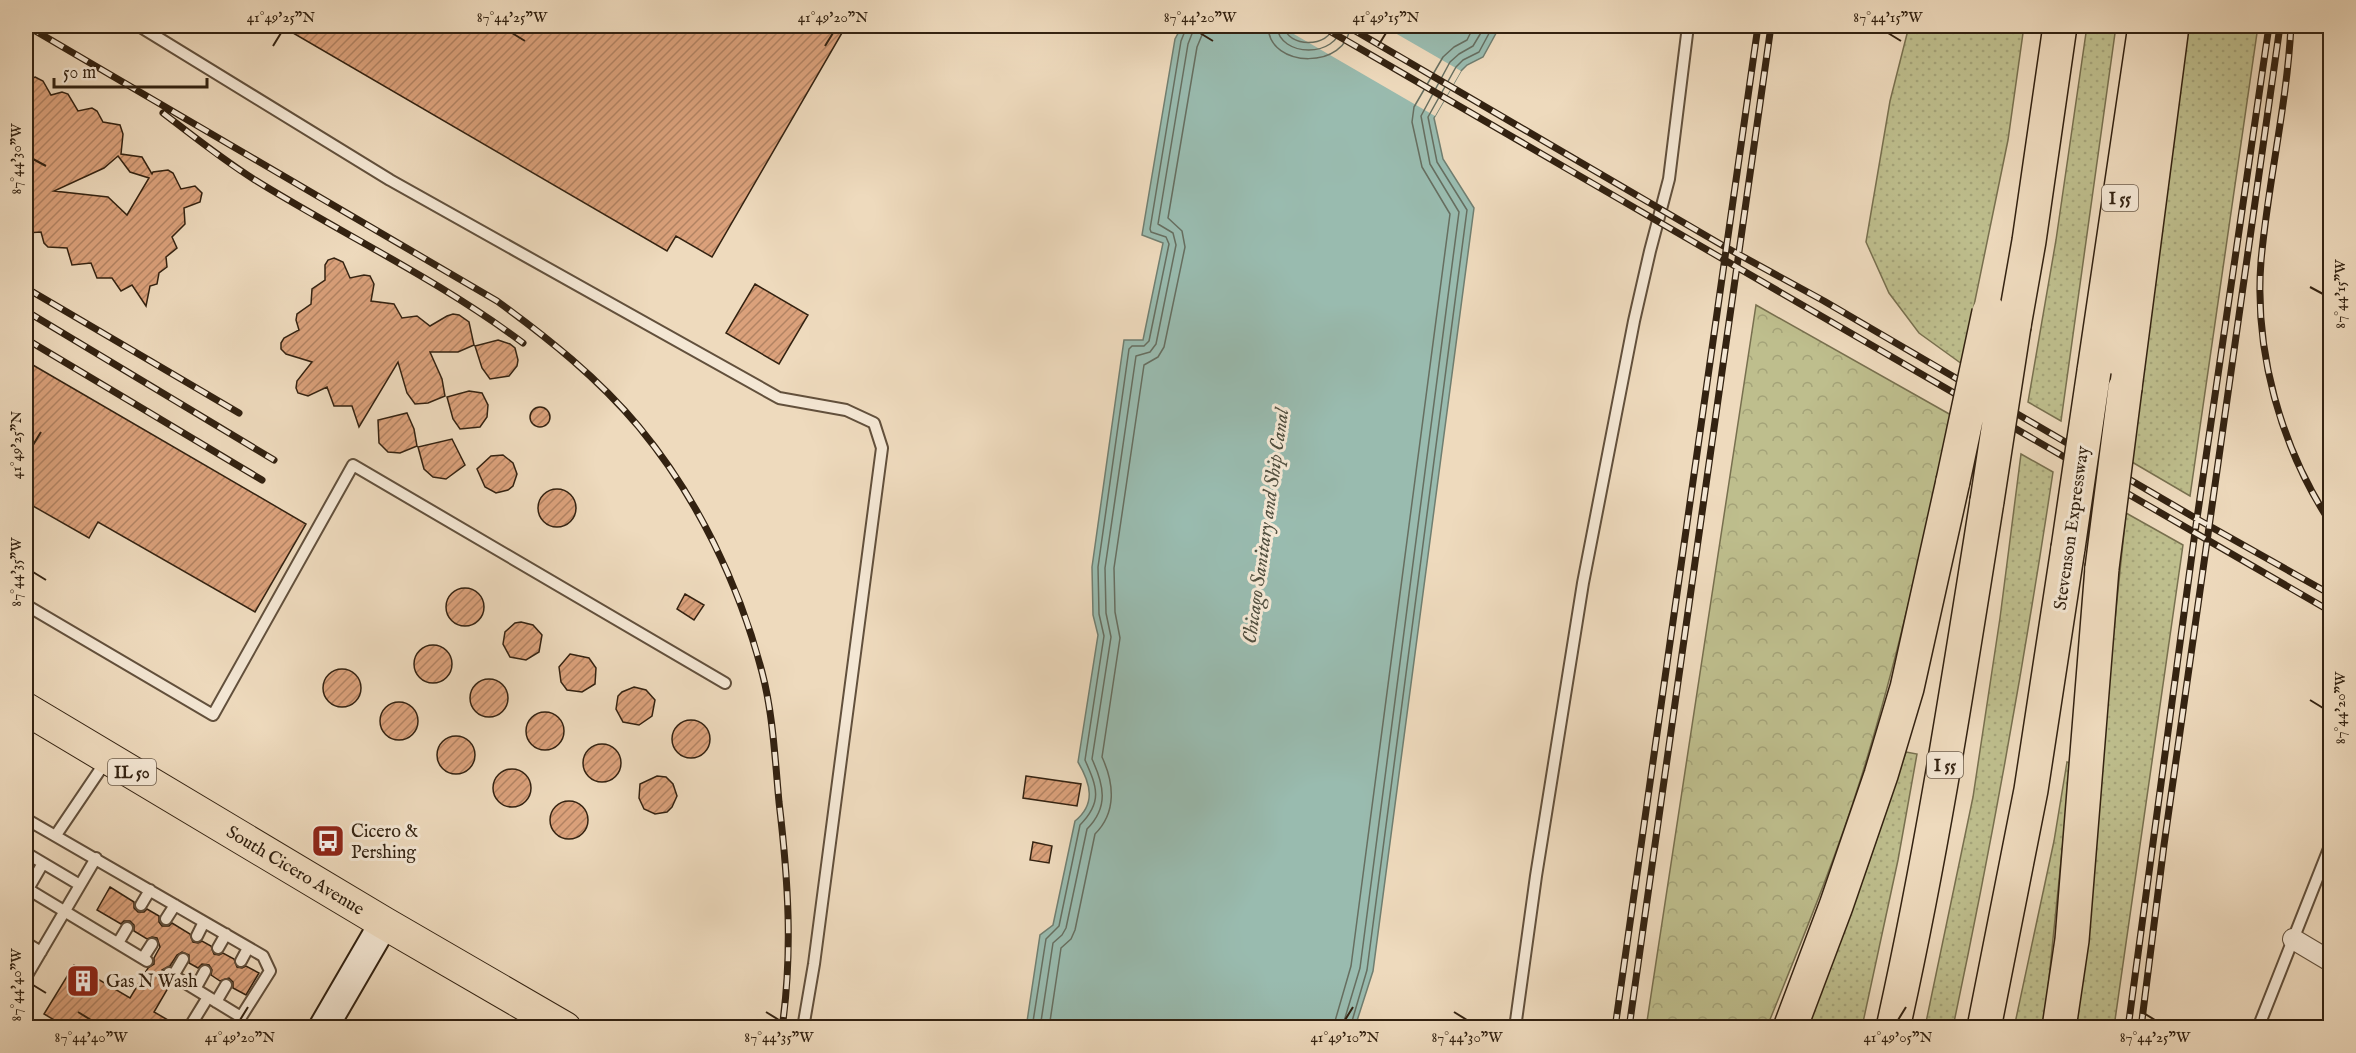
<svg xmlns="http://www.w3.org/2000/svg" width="2356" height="1053" font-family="'IM FELL English',serif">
  <defs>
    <pattern id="green-dots" width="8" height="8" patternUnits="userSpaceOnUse" patternTransform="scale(1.5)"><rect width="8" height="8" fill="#bebe8d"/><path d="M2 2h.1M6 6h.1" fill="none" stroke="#a4a379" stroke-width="1.8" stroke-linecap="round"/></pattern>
    <pattern id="forest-crowns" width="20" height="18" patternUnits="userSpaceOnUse" patternTransform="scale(1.5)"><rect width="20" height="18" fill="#bebe8d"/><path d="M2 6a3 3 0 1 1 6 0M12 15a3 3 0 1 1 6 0" fill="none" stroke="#a4a379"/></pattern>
    <pattern id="building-hatch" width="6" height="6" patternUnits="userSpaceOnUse" patternTransform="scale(1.5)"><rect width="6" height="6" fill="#dba17b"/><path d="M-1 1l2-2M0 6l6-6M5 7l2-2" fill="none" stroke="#b28363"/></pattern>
  </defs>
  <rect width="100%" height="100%" fill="#eedabd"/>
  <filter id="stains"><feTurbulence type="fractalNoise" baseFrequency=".00333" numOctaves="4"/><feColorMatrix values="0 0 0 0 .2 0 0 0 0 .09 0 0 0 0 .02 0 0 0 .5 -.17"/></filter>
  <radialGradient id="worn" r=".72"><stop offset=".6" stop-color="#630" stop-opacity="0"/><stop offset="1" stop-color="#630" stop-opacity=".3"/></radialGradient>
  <path fill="url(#green-dots)" stroke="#78704f" stroke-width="1.5" d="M1909 26H2024L2008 140 1962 364 1919 333 1889 293 1866 242 1890 101Z
    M2087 26H2116L2061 421 2028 402 2056 240Z
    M2187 26H2258L2190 496 2132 462Z
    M2021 454 2053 472C2025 658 1992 843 1953 1027H1925L1973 797 2000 618Z
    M2126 513 2183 545 2114 1027 2073 1028Z
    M1906 752 1917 754 1898 860 1862 1027 1805 1028 1867 868Z
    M2067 762 2071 763 2044 1027 2014 1028 2054 841Z"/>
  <path fill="url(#forest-crowns)" stroke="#78704f" stroke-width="1.5" d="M1756 305 1951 415C1924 538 1898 660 1860 781 1834 864 1799 947 1767 1027L1646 1028Z"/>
  <path fill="#99bbaf" stroke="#707e70" stroke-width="1.5" d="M1182 26H1289L1291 29 1312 36 1328 26H1500L1483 57 1467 65 1461 71 1434 118 1443 159 1474 208 1373 971 1355 1027 1026 1028 1040 935 1053 925 1075 821C1096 804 1091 784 1078 762L1098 635 1093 615 1092 567 1124 340H1143L1163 243 1142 235 1175 39Z"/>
  <path fill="#eedabd" d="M1280 26H1293L1298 31 1312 33 1325 26H1383L1461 71 1435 116Z"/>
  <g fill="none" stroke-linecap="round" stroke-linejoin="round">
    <path stroke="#666e60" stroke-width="1.5" d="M1268 26C1269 70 1348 69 1350 26
      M1277 26C1279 58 1338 58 1341 26
      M1284 26C1287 48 1330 48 1333 26
      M1032 1028 1046 939 1059 926 1080 825C1103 802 1097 787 1085 760L1104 636 1099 614 1098 567 1129 349 1132 346H1144L1149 341 1169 244 1166 237 1151 232 1150 229 1181 41 1187 26
      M1040 1028 1053 943 1062 935 1066 928 1087 829C1109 807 1104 785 1092 759L1111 637 1106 613 1105 568 1136 356 1150 352 1156 344 1176 245 1173 233 1158 224 1188 44 1195 26
      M1049 1028 1061 948 1071 939 1075 930 1095 834C1117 812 1114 783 1102 757L1120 638 1115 612 1114 568 1144 365 1158 357 1164 347 1185 247 1182 231 1168 218 1197 47 1202 35 1204 26
      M1333 1028 1351 966 1450 214 1422 167 1412 122 1414 107 1443 57 1454 47 1467 40 1474 26
      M1342 1028 1360 968 1459 212 1430 164 1421 116 1450 62 1459 54 1473 46 1485 26
      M1350 1028 1367 970 1467 210 1437 162 1428 117 1456 67 1463 60 1479 52 1493 26"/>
  </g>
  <path fill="url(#building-hatch)" stroke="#321" stroke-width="1.5" fill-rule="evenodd" d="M281 26H846L712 257 676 236 667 251Z
    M35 77 43 81 51 95 62 92 68 94 78 111 92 108 97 111 103 122 120 125 123 134 121 154 142 157 152 174 153 172 168 170 173 173 181 189 195 186 202 193 200 202 184 208 185 224 172 237 177 248 166 257 167 267 159 273 157 284 150 286 146 306 132 285 121 291 112 278H97L91 263 72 265 67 248 48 247 44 243 41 232 26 233V87L29 80ZM118 156 130 172 149 178 127 215 108 197 54 191 104 168Z
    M334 258 343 262 350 278 364 275 370 276 374 284 371 301 394 304 402 318 417 316 430 326 447 316 453 314 459 315 469 322 474 345 458 352H430L442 379 445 396 428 403 415 404 407 393 398 362 359 427 352 406H334L327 387 308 396 298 393 296 388 297 381 312 362 286 354 281 349V343L284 338 299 330 296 320 297 314 311 304 312 289 325 280V265L328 260Z
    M755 284 808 315 779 364 726 333Z
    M498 340 510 344 515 348 518 360 517 366 509 376 490 379 482 368 475 346Z
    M26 361 306 524 255 612 98 522 89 538 26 502Z
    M469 391 482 393 488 405 487 417 480 427 460 429 453 419 447 397Z
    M530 417a10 10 0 1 1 20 0a10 10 0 1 1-20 0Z
    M407 413 414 429 417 446 400 453 388 452 379 443 378 420Z
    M452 439 465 465 446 479 433 477 424 469 418 447Z
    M503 455 513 463 517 474 513 486 508 490 496 493 485 487 477 469 491 456Z
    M538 508a19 19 0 1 1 38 0a19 19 0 1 1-38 0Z
    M446 607a19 19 0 1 1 38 0a19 19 0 1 1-38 0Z
    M685 594 704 605 694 620 677 609Z
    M521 622 533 625 542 635 539 652 526 660 510 657 503 644 505 632 515 623Z
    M414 664a19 19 0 1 1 38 0a19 19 0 1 1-38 0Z
    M570 654 589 658 596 668 595 684 582 692 567 690 561 682 559 667Z
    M323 688a19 19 0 1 1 38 0a19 19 0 1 1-38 0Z
    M470 698a19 19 0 1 1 38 0a19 19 0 1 1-38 0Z
    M634 687 646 690 655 700 652 716 639 725 623 722 616 709 618 696 622 692Z
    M380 721a19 19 0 1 1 38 0a19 19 0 1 1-38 0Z
    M526 731a19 19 0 1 1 38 0a19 19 0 1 1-38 0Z
    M672 739a19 19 0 1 1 38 0a19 19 0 1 1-38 0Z
    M437 755a19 19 0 1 1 38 0a19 19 0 1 1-38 0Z
    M583 763a19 19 0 1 1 38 0a19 19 0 1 1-38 0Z
    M493 788a19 19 0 1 1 38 0a19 19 0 1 1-38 0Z
    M657 776 666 777 673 784 677 796 672 807 667 812 655 814 644 809 639 798 640 784Z
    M1026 776 1081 784 1077 806 1023 798Z
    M550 820a19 19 0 1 1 38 0a19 19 0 1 1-38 0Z
    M1033 842 1052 846 1049 863 1030 860Z
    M110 887 134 902V908L138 912H144L147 909 159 916V922L162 926H169L172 923 190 934 193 942 198 943 202 941 211 946 214 954 219 955 223 953 234 959 237 967 242 968 246 966 259 973 246 995 233 988V982L229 978 220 981 211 975 212 970 209 965 202 964 198 968 189 963V955L182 952 177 955 170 966 162 970 163 977 171 983 154 1012 182 1028H68L44 1014 74 965 130 998 148 968 154 964V958L160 947 157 938 152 937 147 939 134 931V925L130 921H124L121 924 97 910Z"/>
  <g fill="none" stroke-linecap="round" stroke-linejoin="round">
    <defs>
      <path id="service" d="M139 26 390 180 779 398 846 410 874 423 882 448 814 964 803 1028
        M26 605 213 715 353 465 725 683
        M26 819 263 956 270 971 234 1028
        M56 835 106 761
        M26 853 80 885
        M26 888 147 961
        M28 889 43 863
        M141 905 150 890
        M166 919 175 905
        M197 936 204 922
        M26 943 41 952
        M118 943 127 928
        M218 948 226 934
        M143 958 152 944
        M241 961 248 948
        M169 973 241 1017
        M173 976 183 959
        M26 977 96 858
        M195 989 205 971
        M216 1002 226 985
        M26 1026 28 1028
        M189 1028 208 997
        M1515 1028 1536 876 1583 583 1634 321 1650 251 1669 179 1688 26
        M2258 1028 2330 846"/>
      <path id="minor" d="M2293 939 2330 961"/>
      <path id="secondary" d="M323 1028 384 923"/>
      <g id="primary">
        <path id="s1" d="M26 709 384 923 565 1028"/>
      </g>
      <path id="motorway" d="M2014 326 2029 241 2060 26
        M2094 371 2145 26
        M2125 388 2172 26
        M1790 1028 1836 906 1881 775 1907 688 1953 481
        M1893 1028C1932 853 1959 677 1987 501
        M1984 1028 2031 790 2068 548
        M2059 1028 2072 940 2102 568"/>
    </defs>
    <use href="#service" stroke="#62503c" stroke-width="14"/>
    <use href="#minor" stroke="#62503c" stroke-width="22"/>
    <use href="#secondary" stroke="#321" stroke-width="32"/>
    <use href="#primary" stroke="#321" stroke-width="34"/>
    <use href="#motorway" stroke="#321" stroke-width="36"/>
    <use href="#service" stroke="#f4e7d4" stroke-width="10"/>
    <use href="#minor" stroke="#f4e7d4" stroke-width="20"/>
    <use href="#secondary" stroke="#f4e7d4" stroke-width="28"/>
    <use href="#primary" stroke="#eedabd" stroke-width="32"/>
    <use href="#motorway" stroke="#eedabd" stroke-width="33"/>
    <defs>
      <path id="rail" d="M27 26 497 301C548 338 598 378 639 427 697 497 739 584 762 672 773 714 775 759 779 802 788 878 793 952 782 1028
        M1321 26 2330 611
        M1347 26 1727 248 1824 301 2197 519 2330 594
        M2291 26C2287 105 2268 182 2261 261 2254 352 2281 447 2330 522
        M163 113C193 136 223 160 255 180 344 235 439 280 523 343
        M26 288 239 413
        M26 311 274 460
        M26 339 262 480
        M1615 1028 1758 26
        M1629 1028 1771 26
        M2128 1028 2195 532 2269 26
        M2141 1028 2164 845 2280 26"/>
    </defs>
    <use href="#rail" stroke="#321" stroke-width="7"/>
    <use href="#rail" stroke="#f4e7d4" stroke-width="4.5" stroke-dasharray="14" stroke-linecap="butt"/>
    <defs>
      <path id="motorway-bridge" d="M1953 481 1989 312
        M1987 501 2014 326
        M2068 548 2094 371
        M2102 568 2125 388"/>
    </defs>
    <use href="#motorway-bridge" stroke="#321" stroke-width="36" stroke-linecap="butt"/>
    <use href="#motorway-bridge" stroke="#eedabd" stroke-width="33"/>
  </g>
  <path fill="none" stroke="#321" stroke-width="2" d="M512 33 525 41M1200 33 1213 41M1888 33 1901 41M273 46 281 33M825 46 833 33M1378 46 1386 33M33 159 46 166M2310 287 2323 294M33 445 41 432M33 572 46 580M2310 700 2323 708M33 985 46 993M78 1012 91 1020M766 1012 779 1020M1454 1012 1467 1020M2142 1012 2155 1020M240 1020 248 1007M1345 1020 1353 1007M1898 1020 1906 1007"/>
  <defs>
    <symbol id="bus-square" viewBox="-11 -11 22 22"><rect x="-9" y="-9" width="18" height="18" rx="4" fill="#8f2418" stroke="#f4e7d4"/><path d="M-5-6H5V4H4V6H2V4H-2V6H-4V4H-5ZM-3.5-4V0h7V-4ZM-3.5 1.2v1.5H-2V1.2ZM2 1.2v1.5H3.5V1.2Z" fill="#fff"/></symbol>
    <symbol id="building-square" viewBox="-11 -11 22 22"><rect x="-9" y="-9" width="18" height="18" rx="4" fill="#8f2418" stroke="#f4e7d4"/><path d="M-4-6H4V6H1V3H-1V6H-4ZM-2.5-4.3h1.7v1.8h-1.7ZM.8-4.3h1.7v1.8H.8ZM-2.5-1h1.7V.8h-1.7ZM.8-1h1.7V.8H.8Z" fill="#fff"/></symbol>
  </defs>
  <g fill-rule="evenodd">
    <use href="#bus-square" x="309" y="822" width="38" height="38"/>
    <use href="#building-square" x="64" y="962" width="38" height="38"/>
  </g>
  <g text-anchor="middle" stroke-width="6" stroke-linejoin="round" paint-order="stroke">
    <g fill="#f4e7d4" stroke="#6d5d4c" stroke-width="1.5">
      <rect x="2102" y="185" width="36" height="26" rx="4.5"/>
      <rect x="1927" y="752" width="36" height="26" rx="4.5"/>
      <rect x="108" y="759" width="48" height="26" rx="4.5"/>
    </g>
    <g font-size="16" font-weight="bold" fill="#321">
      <text x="2120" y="204">I 55</text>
      <text x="1945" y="771">I 55</text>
      <text x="132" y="778">IL 50</text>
    </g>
    <g font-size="18" fill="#321" stroke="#f4e7d4">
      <text transform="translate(2071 528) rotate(-82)" y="6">Stevenson Expressway</text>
      <text dy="6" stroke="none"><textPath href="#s1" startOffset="314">South Cicero Avenue</textPath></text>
    </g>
    <g font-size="18" fill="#321" stroke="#f4e7d4" text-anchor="start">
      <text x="351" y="837">Cicero &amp;<tspan x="351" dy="21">Pershing</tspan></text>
      <text x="106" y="987">Gas N Wash</text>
    </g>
    <g font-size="20" font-style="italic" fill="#525040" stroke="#f4e7d4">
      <text transform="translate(1265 526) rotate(-82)" y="7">Chicago Sanitary and Ship Canal</text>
    </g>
  </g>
  <rect width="2356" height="1053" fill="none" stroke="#eedabd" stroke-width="66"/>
  <path d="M54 78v9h153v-9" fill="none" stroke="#332211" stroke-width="3"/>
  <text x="63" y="78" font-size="18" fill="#332211" stroke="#f4e7d4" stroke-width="4.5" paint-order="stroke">50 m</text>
  <rect x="33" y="33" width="2290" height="987" fill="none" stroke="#321" stroke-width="2"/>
  <g font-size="15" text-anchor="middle" fill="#321">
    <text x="281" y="22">41°49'25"N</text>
    <text x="512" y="22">87°44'25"W</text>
    <text x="833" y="22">41°49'20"N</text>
    <text x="1200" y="22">87°44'20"W</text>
    <text x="1386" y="22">41°49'15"N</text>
    <text x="1888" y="22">87°44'15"W</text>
    <text transform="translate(16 159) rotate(-90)" y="5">87°44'30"W</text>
    <text transform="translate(2340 294) rotate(-90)" y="5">87°44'15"W</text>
    <text transform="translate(16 445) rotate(-90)" y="5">41°49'25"N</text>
    <text transform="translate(16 572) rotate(-90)" y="5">87°44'35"W</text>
    <text transform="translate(2340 708) rotate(-90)" y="5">87°44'20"W</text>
    <text transform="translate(16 985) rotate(-90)" y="5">87°44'40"W</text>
    <text x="91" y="1042">87°44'40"W</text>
    <text x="240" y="1042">41°49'20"N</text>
    <text x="779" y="1042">87°44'35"W</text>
    <text x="1345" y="1042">41°49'10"N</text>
    <text x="1467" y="1042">87°44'30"W</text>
    <text x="1898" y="1042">41°49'05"N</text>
    <text x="2155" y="1042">87°44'25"W</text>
  </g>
  <rect width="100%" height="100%" filter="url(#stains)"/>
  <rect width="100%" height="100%" fill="url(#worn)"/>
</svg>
